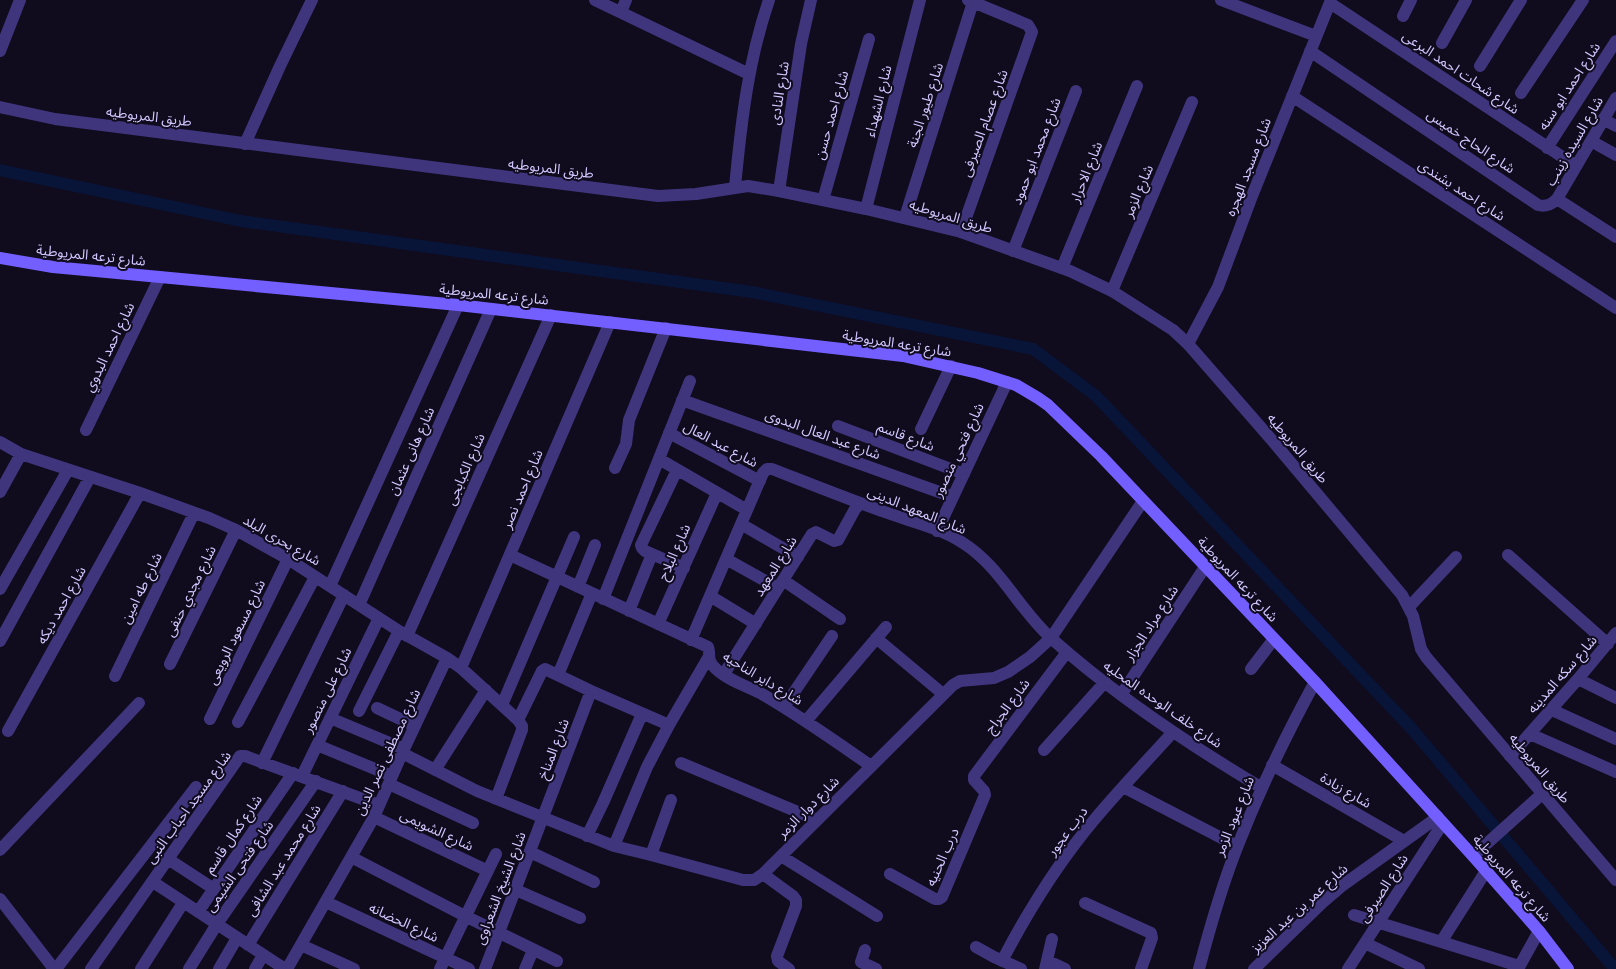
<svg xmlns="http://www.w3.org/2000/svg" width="1616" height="969" font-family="'Nunito Sans','Noto Sans Arabic',sans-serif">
  <rect width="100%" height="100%" fill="#100b1d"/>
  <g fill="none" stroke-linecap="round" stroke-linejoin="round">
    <path stroke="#081539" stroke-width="12" d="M0 170 241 221 752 292 1033 349 1096 396 1411 728 1615 969"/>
    <path stroke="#3f357d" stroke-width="12" d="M595 0 749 74
      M1221 0 1316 36
      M1330 3 1576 166
      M621 12 626 0
      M1403 16 1411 0
      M1442 43 1466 0
      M0 51 20 0
      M1310 51 1538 205C1546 207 1551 205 1557 199L1616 98
      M1480 66 1521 0
      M1521 93 1583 0
      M1292 96 1616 308
      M1603 119 1616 126
      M1591 141 1616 155
      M245 144 280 66 312 0
      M1547 148 1616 41
      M735 187C741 124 748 61 769 0
      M779 191 801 44 811 0
      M1557 199 1616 237
      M823 200 869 39
      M866 209 920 0
      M905 217 973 2
      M961 232 1032 32 1028 25 968 0
      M1013 251 1076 91
      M1062 268 1137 86
      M1112 291 1192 102
      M1188 344 1218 287 1252 196 1331 0
      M682 400 953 497
      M838 426 964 474
      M921 429 951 366
      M86 430 160 277
      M669 433 760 481
      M0 442 21 454 140 493 209 518 236 530 288 559 399 631 447 658 461 668 518 720 522 726V730L496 799
      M659 459 747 510
      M615 468 626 444 629 420 666 328
      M677 470 641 545 642 548 645 551 684 568
      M0 492 21 454
      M741 524 798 557
      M937 531 1007 382
      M510 555 708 647C711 656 706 659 715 668 727 680 747 686 762 694 800 716 835 741 871 766
      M1508 555 1608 644
      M726 559 778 588
      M783 580 840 619
      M330 586 458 305
      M578 587 595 545
      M0 589 68 470
      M710 596 756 624
      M603 599 690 381
      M359 605 491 309
      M1409 607 1456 557
      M629 611 652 554
      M658 624 717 493
      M407 636 551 315
      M876 638 943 694
      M691 640 763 473 767 469H772C808 483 845 498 882 511 908 521 939 527 963 543 1001 567 1019 610 1052 639 1116 696 1188 744 1262 788
      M0 641 90 477
      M170 664 236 530
      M461 668 610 322
      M1251 669 1274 639
      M724 674 812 534 816 532 834 541 838 540 855 509 860 504
      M558 675 592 593
      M115 676 194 513
      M1578 679 1616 698
      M1121 695 1205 567
      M502 705 574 537
      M784 707 832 636
      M377 708 415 726
      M1552 710 1616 739
      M359 711 399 631
      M330 718 404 749
      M210 719 288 559
      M518 720 542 671 545 669 591 691 669 725
      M806 721 886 627
      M238 722 315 577
      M8 731 140 493
      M1530 734 1616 772
      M317 745 392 776
      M1044 750 1105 682
      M402 753 477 791 614 846 651 855 743 880H754L763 874 953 685 960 681 994 678 1008 672 1030 657 1051 638 1143 501
      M1510 756 1578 679 1616 633
      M262 763 344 595
      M681 763 817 820
      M1272 765 1404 841
      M435 770 486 690
      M302 776 379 618
      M389 784 473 823
      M1123 787 1237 846
      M374 817 488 871
      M587 836 603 803 642 714
      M614 846 647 767 669 725 708 658
      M0 850 139 703
      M530 852 594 882
      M651 855 671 800
      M781 856 877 916
      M351 857 465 916 557 961
      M168 859 214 889
      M763 874 793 896 796 900V906L777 956 778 961 789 969
      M890 874 935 899H939L942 897 985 795 984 791 974 780V776L1067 652
      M153 882 285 969
      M516 890 580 918
      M326 902 469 969
      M1085 903 1151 933 1152 938 1141 969
      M198 912 293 773
      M1354 915 1519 966
      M1441 942 1486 871
      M1365 943 1419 969
      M248 945 343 791
      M301 945 354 969
      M976 947 994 957 1021 969
      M865 950 861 962 876 969
      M1002 961C1028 911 1058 863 1094 820 1119 790 1147 761 1173 732
      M1048 961 1065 969
      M56 969 196 787
      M91 969 240 756H245L379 805
      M141 969 183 903
      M189 969 217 924 316 781
      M219 969 237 938
      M255 969 263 955
      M287 969 374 817 404 749 447 658
      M440 969 496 854
      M485 969 591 691
      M525 969 533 950
      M1045 969 1052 939
      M1199 969C1210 927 1222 885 1238 845 1260 789 1286 735 1315 682
      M1254 969 1322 903 1343 885 1438 817
      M1348 969 1443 823
      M1518 969 1539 931"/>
    <path stroke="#3f357d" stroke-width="12" d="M0 107 55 119 658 196 696 194 748 186 779 191 866 209 961 232 1070 271 1112 291 1173 330 1188 344 1271 439 1402 595 1413 616 1421 649 1426 657 1616 880
      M1473 856 1542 794
      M0 899 54 969"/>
    <path stroke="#735eff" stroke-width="12" d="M0 258 53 267 458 305 903 356 978 373 1016 385 1038 398 1048 405 1101 456 1315 682 1473 856 1539 931 1568 969"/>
  </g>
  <g text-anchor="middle" stroke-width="4" stroke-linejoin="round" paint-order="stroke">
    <g font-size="14" fill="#d3c7ff" stroke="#100b1d">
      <text transform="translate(1461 72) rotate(34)" y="5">شارع شحات احمد البرعى</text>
      <text transform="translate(1569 86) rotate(-57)" y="5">شارع احمد ابو سنه</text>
      <text transform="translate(779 93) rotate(-81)" y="5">شارع النادى</text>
      <text transform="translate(878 101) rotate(-76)" y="5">شارع الشهداء</text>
      <text transform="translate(925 105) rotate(-72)" y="5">شارع طيور الجنة</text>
      <text transform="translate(831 115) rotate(-74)" y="5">شارع احمد حسن</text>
      <text transform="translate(149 116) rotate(7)" y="5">طريق المريوطيه</text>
      <text transform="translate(984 123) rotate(-70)" y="5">شارع عصام الصيرفى</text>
      <text transform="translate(1471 141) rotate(34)" y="5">شارع الحاج خميس</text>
      <text transform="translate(1574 141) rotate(-60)" y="5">شارع السيده زينب</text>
      <text transform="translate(1036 151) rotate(-69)" y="5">شارع محمد ابو حمود</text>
      <text transform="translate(1248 167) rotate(-69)" y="5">شارع مسجد الهجره</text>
      <text transform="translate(551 168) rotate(7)" y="5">طريق المريوطيه</text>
      <text transform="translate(1086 172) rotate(-68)" y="5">شارع الاحرار</text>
      <text transform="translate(1462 190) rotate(33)" y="5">شارع احمد بشندى</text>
      <text transform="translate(1138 191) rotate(-67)" y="5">شارع الزمر</text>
      <text transform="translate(951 216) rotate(17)" y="5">طريق المريوطيه</text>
      <text transform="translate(91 255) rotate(6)" y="5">شارع ترعه المريوطية</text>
      <text transform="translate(494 294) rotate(6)" y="5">شارع ترعه المريوطية</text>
      <text transform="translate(897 343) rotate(9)" y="5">شارع ترعه المريوطية</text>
      <text transform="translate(109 347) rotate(-64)" y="5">شارع احمد البدوي</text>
      <text transform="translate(823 434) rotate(20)" y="5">شارع عبد العال البدوى</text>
      <text transform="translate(906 436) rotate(21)" y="5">شارع قاسم</text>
      <text transform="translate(721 444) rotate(28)" y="5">شارع عبد العال</text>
      <text transform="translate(1298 448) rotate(50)" y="5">طريق المريوطيه</text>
      <text transform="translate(958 450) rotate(-65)" y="5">شارع فتحي منصور</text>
      <text transform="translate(411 451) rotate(-66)" y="5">شارع هانى عثمان</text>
      <text transform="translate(465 469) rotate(-66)" y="5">شارع الكبابجى</text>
      <text transform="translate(522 489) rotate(-67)" y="5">شارع احمد نصر</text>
      <text transform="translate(917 510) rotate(22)" y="5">شارع المعهد الدينى</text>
      <text transform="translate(282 540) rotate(30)" y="5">شارع بحرى البلد</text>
      <text transform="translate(674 552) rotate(-66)" y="5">شارع البلاح</text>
      <text transform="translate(775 566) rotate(-58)" y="5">شارع المعهد</text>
      <text transform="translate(1238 579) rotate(47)" y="5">شارع ترعه المريوطية</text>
      <text transform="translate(141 588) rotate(-64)" y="5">شارع طه امين</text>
      <text transform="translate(190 591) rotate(-64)" y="5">شارع مجدي حنفى</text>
      <text transform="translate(61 605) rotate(-61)" y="5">شارع احمد ديكه</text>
      <text transform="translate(1151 623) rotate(-57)" y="5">شارع مراد الجزار</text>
      <text transform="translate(236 632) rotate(-64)" y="5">شارع مسعود الرويعى</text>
      <text transform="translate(1562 674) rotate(-49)" y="5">شارع سكه المدينه</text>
      <text transform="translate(763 678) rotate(31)" y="5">شارع داير الناحيه</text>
      <text transform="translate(327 690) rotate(-64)" y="5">شارع على منصور</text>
      <text transform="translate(1163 704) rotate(35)" y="5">شارع خلف الوحده المحليه</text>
      <text transform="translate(1007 706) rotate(-53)" y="5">شارع الجراج</text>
      <text transform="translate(553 749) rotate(-69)" y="5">شارع المناخ</text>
      <text transform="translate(387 752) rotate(-65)" y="5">شارع مصطفى نصر الدين</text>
      <text transform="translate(1540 768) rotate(50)" y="5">طريق المريوطيه</text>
      <text transform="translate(1346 790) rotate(30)" y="5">شارع زيادة</text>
      <text transform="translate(188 807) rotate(-54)" y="5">شارع مسجد احباب النبى</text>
      <text transform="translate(808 807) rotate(-45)" y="5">شارع دوار الزمر</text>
      <text transform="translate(1234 816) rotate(-68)" y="5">شارع عبود الزمر</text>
      <text transform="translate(437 830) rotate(25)" y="5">شارع الشويمى</text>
      <text transform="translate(1067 831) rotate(-53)" y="5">درب عجور</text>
      <text transform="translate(233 834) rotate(-56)" y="5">شارع كمال قاسم</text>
      <text transform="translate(942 857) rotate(-66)" y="5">درب الحنيه</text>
      <text transform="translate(283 860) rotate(-58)" y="5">شارع محمد عبد الشافى</text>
      <text transform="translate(239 866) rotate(-55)" y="5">شارع فتحى الشيمى</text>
      <text transform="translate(1512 878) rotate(49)" y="5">شارع ترعه المريوطية</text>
      <text transform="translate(500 888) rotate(-69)" y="5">شارع الشيخ الشعراوى</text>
      <text transform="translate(1383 888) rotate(-57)" y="5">شارع الصيرفى</text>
      <text transform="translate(1299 908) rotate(-42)" y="5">شارع عمر بن عبد العزيز</text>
      <text transform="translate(404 922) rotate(25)" y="5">شارع الحضانه</text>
    </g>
  </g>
</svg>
